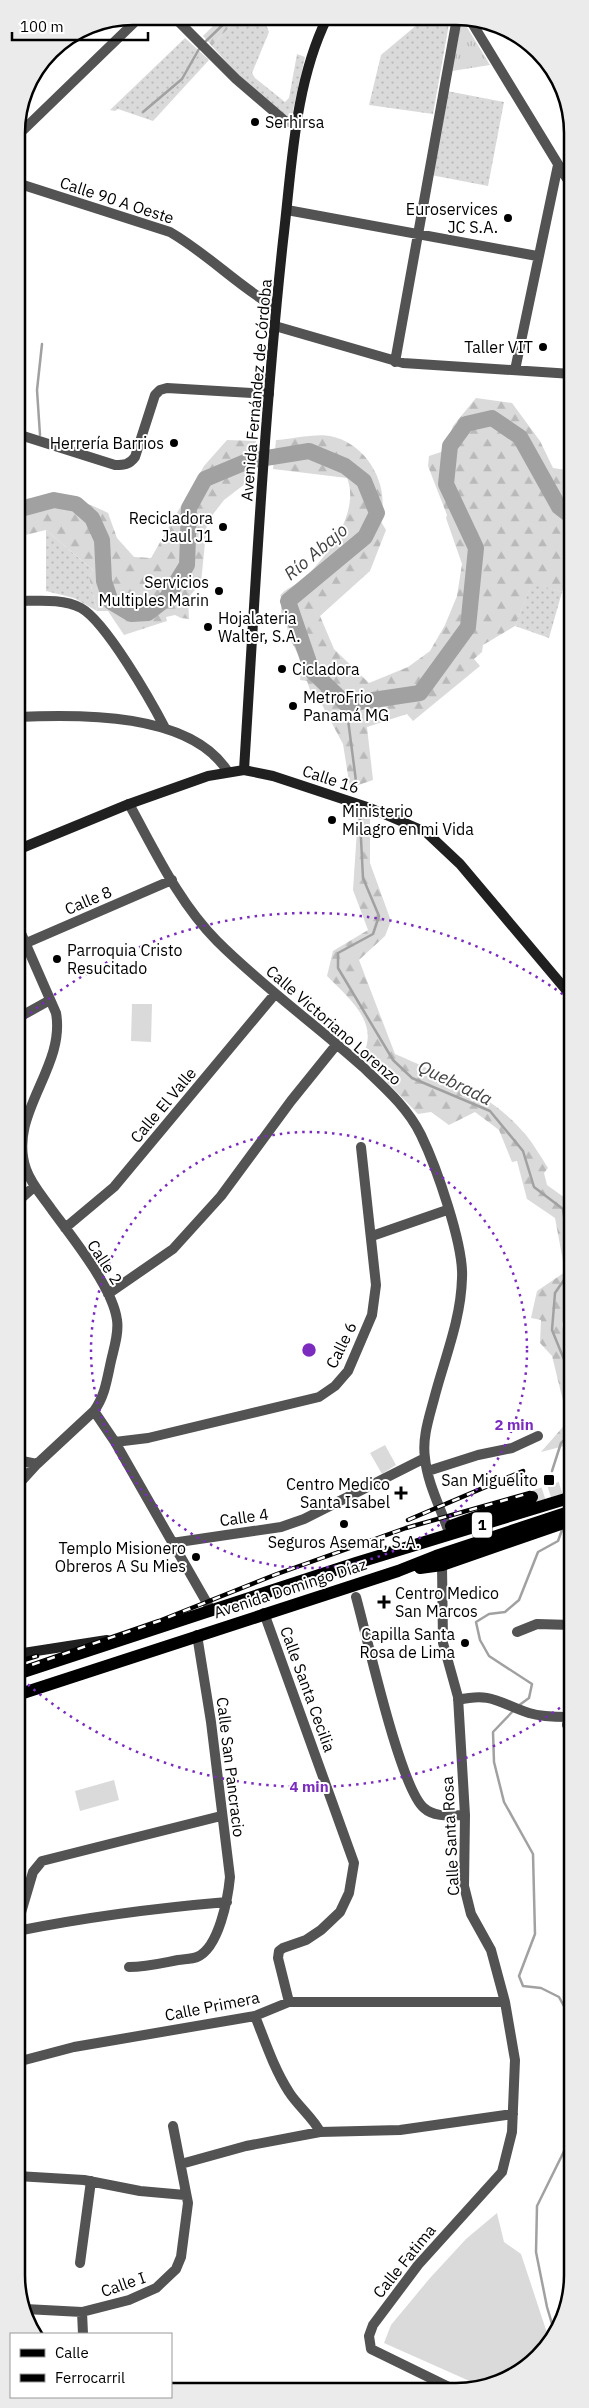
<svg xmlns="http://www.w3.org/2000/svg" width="589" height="2408" font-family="'IBM Plex Sans',sans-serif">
  <defs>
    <pattern id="grass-dots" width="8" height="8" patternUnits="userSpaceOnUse" patternTransform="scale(1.25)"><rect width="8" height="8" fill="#dadada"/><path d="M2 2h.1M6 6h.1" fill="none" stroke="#b9b9b9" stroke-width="1.8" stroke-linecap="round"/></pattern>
    <pattern id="forest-firs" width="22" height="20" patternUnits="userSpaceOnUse" patternTransform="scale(1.25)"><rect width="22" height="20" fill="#dadada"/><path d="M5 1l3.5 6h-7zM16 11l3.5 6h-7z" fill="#b9b9b9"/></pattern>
    <pattern id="park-tufts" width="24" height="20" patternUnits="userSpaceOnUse" patternTransform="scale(1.25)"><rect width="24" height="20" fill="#dadada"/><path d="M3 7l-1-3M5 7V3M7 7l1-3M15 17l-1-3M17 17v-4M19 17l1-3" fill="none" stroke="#b9b9b9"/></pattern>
  </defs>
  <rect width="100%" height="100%" fill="#fff"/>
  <path fill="url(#grass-dots)" d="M239 17H263L269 32 252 73 255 78 285 102 289 98 297 54 305 57 291 119 285 118 249 87 212 46Z
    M425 18H450L433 114 369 105 381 55Z
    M185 38 209 60 153 121 118 109 115 111 110 110Z
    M447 91 504 102 488 186 431 175Z
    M46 530 93 570 89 577 97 611 74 598 46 591Z
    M532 582 562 592 549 638 515 626Z"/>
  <path fill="url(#forest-firs)" d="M222 17H239L212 46 203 36Z
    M476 398 512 403 540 441 553 468 566 470 564 492 572 496V563L562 592 532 583 515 626 483 645 482 652 474 659 480 666 413 721 407 714 367 727 373 780 350 788 343 744 320 701 312 699 313 690H310L307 681 300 680 301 660 290 639 284 615H281L282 597 280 596C286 587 294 587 301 581 326 559 361 512 347 478L273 469 276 440C291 439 317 433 330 436 367 443 391 486 380 520L386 530 370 571 320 616 334 649 369 683 408 667 430 651 445 625 457 596 462 564 446 518 447 515 428 466 429 456 444 451 453 426Z
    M227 440 256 441 254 477 224 500 207 522 201 583 188 598 189 619 181 618 175 615 166 617 167 621 124 635 108 611H97L89 577 93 570 46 530 17 537V499C59 498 68 493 108 513L117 538 134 557 151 558 204 466Z
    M358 815 370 818V863L391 921 385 936 359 960 395 1054C443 1075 492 1094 526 1135 534 1145 541 1157 548 1168L544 1173 547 1185 572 1203V1282L562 1325 572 1363V1444L541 1452 568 1421 552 1356 540 1343 541 1320 531 1318 537 1291 565 1272 555 1218 527 1199 517 1161 512 1162 499 1130 475 1112 449 1125 431 1112 418 1114 362 1056C381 1024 349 998 327 976L333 951 368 930 353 890Z"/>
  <path fill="url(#park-tufts)" d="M463 23 465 24 490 65 452 71 461 24Z"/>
  <path fill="#dadada" d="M132 1004H152L151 1042 131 1041Z
    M385 1445 396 1465 382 1474 370 1453Z
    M114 1780 119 1800 80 1811 75 1791Z
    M497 2213 504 2242 521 2254 550 2342C535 2366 509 2379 483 2387L384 2343 391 2325 430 2278 466 2239Z"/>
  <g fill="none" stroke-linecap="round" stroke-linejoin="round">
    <path stroke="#a1a1a1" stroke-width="2.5" d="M206 41 231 17
      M143 112 182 79 199 49
      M40 435 37 390 42 344
      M346 704 357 789
      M360 819 363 878 379 916 373 934 338 953V968L393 1060 412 1078 490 1111 523 1151 534 1187 563 1209 569 1252 568 1274 555 1293 552 1330 572 1379
      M552 1471 561 1443 572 1433
      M518 1706 529 1698 532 1684 489 1656 480 1640 476 1622 489 1614 505 1612 519 1600 538 1552 558 1541 562 1530
      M514 1710 493 1732 494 1762 504 1802 533 1854 535 1934 519 1976 523 1986 541 1988 559 1997 566 2010 565 2071 572 2088
      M555 2334 547 2307 536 2252 537 2206 572 2135"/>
    <path stroke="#a1a1a1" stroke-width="16" d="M17 510 54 500 76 504 92 518 102 540 104 581 111 602 131 614 148 613 166 599 187 565 189 508 205 479 248 461 309 451 345 466 364 481 377 513 365 537 288 601 312 671 346 704 420 693 468 627 476 548 446 484 450 446 466 424 492 418 520 437 559 507 572 517"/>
    <path stroke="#d9d9d9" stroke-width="12" stroke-dasharray="12 6" stroke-linecap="butt" d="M532 1497 572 1484"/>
    <path stroke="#535353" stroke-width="10" d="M174 17 236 79 285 121 298 124
      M469 18 572 187
      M16 137 141 16
      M17 183 170 232C208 254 238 286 276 308
      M287 210 537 256
      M275 326 403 363 572 374
      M395 362 457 18
      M515 370 558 165
      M17 434 115 465C124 465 129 465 135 457L155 395 160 390 167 388 269 394
      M17 601C37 601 63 598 81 608 106 622 151 701 165 728
      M17 717C79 714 191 712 228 772
      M129 804C155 851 179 903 217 941 263 987 315 1024 363 1067 384 1087 408 1108 421 1135 436 1166 464 1245 462 1278 461 1320 444 1360 434 1399 429 1418 422 1438 425 1458 427 1481 439 1505 447 1527
      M17 924 56 1013C66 1068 7 1114 26 1169 31 1184 43 1197 52 1210 72 1237 113 1288 117 1320 119 1333 114 1348 111 1361 107 1379 105 1396 94 1411L115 1442 211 1610
      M17 947 172 880
      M17 1021 23 1015 50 1000
      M17 1202 35 1186
      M65 1228 114 1187 275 994
      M372 1236 447 1210
      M108 1294 173 1249 221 1196 291 1101 337 1044
      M115 1442 148 1438 319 1397 335 1386 348 1371 372 1315 376 1285 361 1147
      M17 1460 37 1464
      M428 1471 478 1455 512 1448 538 1436
      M17 1486 37 1464 94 1411
      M172 1543 281 1527 304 1519 425 1458
      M442 1565 443 1643 458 1697 465 1815 464 1886 471 1914 491 1950 505 2002 515 2060 512 2132 502 2172 418 2265 373 2325 369 2336 371 2349 457 2391
      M356 1597C367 1636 400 1788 424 1808 435 1818 452 1815 465 1815
      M264 1613 354 1863 349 1893 340 1912 321 1930 306 1940 283 1948 279 1951 278 1958 289 2002
      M517 1632 537 1624 572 1625
      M458 1700C493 1692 498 1703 529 1713 542 1717 555 1717 568 1717L567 1725H572
      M17 1926 33 1872 42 1861 221 1816
      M17 1931C87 1917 156 1908 227 1902
      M129 1967C146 1967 162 1963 178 1960 184 1959 192 1959 197 1957 219 1948 228 1898 230 1877L211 1722 197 1635
      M255 2016C265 2041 274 2069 289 2092 297 2105 315 2120 320 2132
      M17 2062 74 2047 255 2016 289 2002H505
      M181 2164 246 2146 320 2132 400 2130 513 2114
      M17 2176 84 2180 140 2191 185 2195
      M80 2263 91 2181
      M25 2309 82 2312 129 2300 156 2288 176 2269 181 2257 188 2203 173 2126
      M82 2312 83 2334"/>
    <path stroke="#202020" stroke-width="10" d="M244 770C255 594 264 417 283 241 292 167 294 85 327 18
      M17 850 129 804 208 776 244 770 273 776 370 808 426 832 460 864 572 997
      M17 1654 107 1640"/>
    <path stroke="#000" stroke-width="12" d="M451 1526 532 1497
      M420 1568 442 1565 572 1520
      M17 1674 356 1563 572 1497
      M17 1695 398 1571 436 1556 572 1511"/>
    <defs>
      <path id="rail" d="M408 1520 523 1471
        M17 1662 37 1656
        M17 1670 159 1621 277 1574 406 1528 530 1493"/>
    </defs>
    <use href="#rail" stroke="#000" stroke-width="4.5"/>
    <use href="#rail" stroke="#fff" stroke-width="2.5" stroke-dasharray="8" stroke-linecap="butt"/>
  </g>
  <g fill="none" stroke="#7b2cbf" stroke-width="2.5" stroke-dasharray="2.5 5">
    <circle cx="309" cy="1350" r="218"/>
    <path d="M572 1699A437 437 0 0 1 19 1677M19 1023A437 437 0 0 1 572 1001"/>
  </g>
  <g fill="#000" stroke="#fff" stroke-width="2">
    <circle cx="255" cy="122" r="5"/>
    <circle cx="508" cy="218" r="5"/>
    <circle cx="543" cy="347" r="5"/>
    <circle cx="174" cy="443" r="5"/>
    <circle cx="223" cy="527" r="5"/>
    <circle cx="219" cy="591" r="5"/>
    <circle cx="208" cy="627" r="5"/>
    <circle cx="282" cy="669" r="5"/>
    <circle cx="293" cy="706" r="5"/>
    <circle cx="332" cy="820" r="5"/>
    <circle cx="57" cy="959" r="5"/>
    <rect x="543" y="1474" width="12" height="12" rx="2.5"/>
    <path d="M398.5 1485.5h5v5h5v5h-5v5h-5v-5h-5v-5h5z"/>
    <circle cx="344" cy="1524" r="5"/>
    <circle cx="196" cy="1557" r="5"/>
    <path d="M381.5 1594.5h5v5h5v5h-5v5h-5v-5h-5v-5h5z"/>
    <circle cx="465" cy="1643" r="5"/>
  </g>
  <g text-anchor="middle" stroke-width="4" stroke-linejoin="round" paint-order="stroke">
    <rect fill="#fff" stroke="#4c4c4c" stroke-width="1" x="472" y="1512.5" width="20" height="25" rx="4"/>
    <g font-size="15" font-weight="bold" fill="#000">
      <text x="482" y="1530">1</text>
    </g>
    <g font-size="16" fill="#000" stroke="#fff" text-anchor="end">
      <text x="265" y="128" text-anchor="start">Serhirsa</text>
      <text x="498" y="215">Euroservices<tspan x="498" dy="18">JC S.A.</tspan></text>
      <text x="533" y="353">Taller VIT</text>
      <text x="164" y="449">Herrería Barrios</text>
      <text x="213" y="524">Recicladora<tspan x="213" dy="18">Jaul J1</tspan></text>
      <text x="209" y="588">Servicios<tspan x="209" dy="18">Multiples Marin</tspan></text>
      <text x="218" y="624" text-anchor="start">Hojalateria<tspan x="218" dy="18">Walter, S.A.</tspan></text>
      <text x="292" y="675" text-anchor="start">Cicladora</text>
      <text x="303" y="703" text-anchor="start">MetroFrio<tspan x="303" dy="18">Panamá MG</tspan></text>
      <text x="342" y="817" text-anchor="start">Ministerio<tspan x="342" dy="18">Milagro en mi Vida</tspan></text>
      <text x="67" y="956" text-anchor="start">Parroquia Cristo<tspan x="67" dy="18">Resucitado</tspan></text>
      <text x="538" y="1486">San Miguelito</text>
      <text x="390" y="1490">Centro Medico<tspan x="390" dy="18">Santa Isabel</tspan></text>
      <text x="344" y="1548" text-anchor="middle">Seguros Asemar, S.A.</text>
      <text x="186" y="1554">Templo Misionero<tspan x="186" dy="18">Obreros A Su Mies</tspan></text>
      <text x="395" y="1599" text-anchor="start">Centro Medico<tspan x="395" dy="18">San Marcos</tspan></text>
      <text x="455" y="1640">Capilla Santa<tspan x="455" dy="18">Rosa de Lima</tspan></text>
    </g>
    <g font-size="16" fill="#000" stroke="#fff">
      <text transform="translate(117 200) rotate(18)" y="6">Calle 90 A Oeste</text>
      <text transform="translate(256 390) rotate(-85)" y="6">Avenida Fernández de Córdoba</text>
      <text transform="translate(331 779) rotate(18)" y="6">Calle 16</text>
      <text transform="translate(88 900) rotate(-23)" y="6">Calle 8</text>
      <text transform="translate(334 1025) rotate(41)" y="6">Calle Victoriano Lorenzo</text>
      <text transform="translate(163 1105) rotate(-50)" y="6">Calle El Valle</text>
      <text transform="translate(105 1262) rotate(57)" y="6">Calle 2</text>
      <text transform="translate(341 1345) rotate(-64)" y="6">Calle 6</text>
      <text transform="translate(244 1517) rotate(-8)" y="6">Calle 4</text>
      <text transform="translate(290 1588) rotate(-18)" y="6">Avenida Domingo Díaz</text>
      <text transform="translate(308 1689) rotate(70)" y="6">Calle Santa Cecilia</text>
      <text transform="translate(231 1767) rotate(83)" y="6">Calle San Pancracio</text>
      <text transform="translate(450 1836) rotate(-93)" y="6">Calle Santa Rosa</text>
      <text transform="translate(212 2006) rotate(-11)" y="6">Calle Primera</text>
      <text transform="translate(404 2261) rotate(-51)" y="6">Calle Fatima</text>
      <text transform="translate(123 2284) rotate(-19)" y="6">Calle I</text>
    </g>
    <g font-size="18" font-style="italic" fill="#424242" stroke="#fff">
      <text transform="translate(316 552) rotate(-40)" y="6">Río Abajo</text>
      <text transform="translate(455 1083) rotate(26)" y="6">Quebrada</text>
    </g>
  </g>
  <path d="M0 0H589V2408H0ZM133 25H456A108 108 0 0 1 564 133V2275A108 108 0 0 1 456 2383H133A108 108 0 0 1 25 2275V133A108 108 0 0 1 133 25Z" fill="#ebebeb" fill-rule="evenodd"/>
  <path fill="none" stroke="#000" stroke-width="2.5" d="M133 25H456A108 108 0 0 1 564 133V2275A108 108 0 0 1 456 2383H133A108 108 0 0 1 25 2275V133A108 108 0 0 1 133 25Z"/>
  <circle cx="309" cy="1350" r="8" fill="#7b2cbf" stroke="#fff" stroke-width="2.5"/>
  <g font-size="15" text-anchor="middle" font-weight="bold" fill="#7b2cbf" stroke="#fff" stroke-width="4" stroke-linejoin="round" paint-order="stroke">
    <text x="514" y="1430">2 min</text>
    <text x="309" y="1792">4 min</text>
  </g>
  <rect x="10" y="2333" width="162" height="65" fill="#ffffff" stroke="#999999"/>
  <rect x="20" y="2349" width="25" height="8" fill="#000000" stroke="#999999"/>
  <text x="55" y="2358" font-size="15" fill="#000000">Calle</text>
  <rect x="20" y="2374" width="25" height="8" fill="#000000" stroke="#999999"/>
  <text x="55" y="2383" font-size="15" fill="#000000">Ferrocarril</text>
  <path d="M12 32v8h136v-8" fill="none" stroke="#000000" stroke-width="2.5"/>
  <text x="20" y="32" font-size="15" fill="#000000" stroke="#ffffff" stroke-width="4" paint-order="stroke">100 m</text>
</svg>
